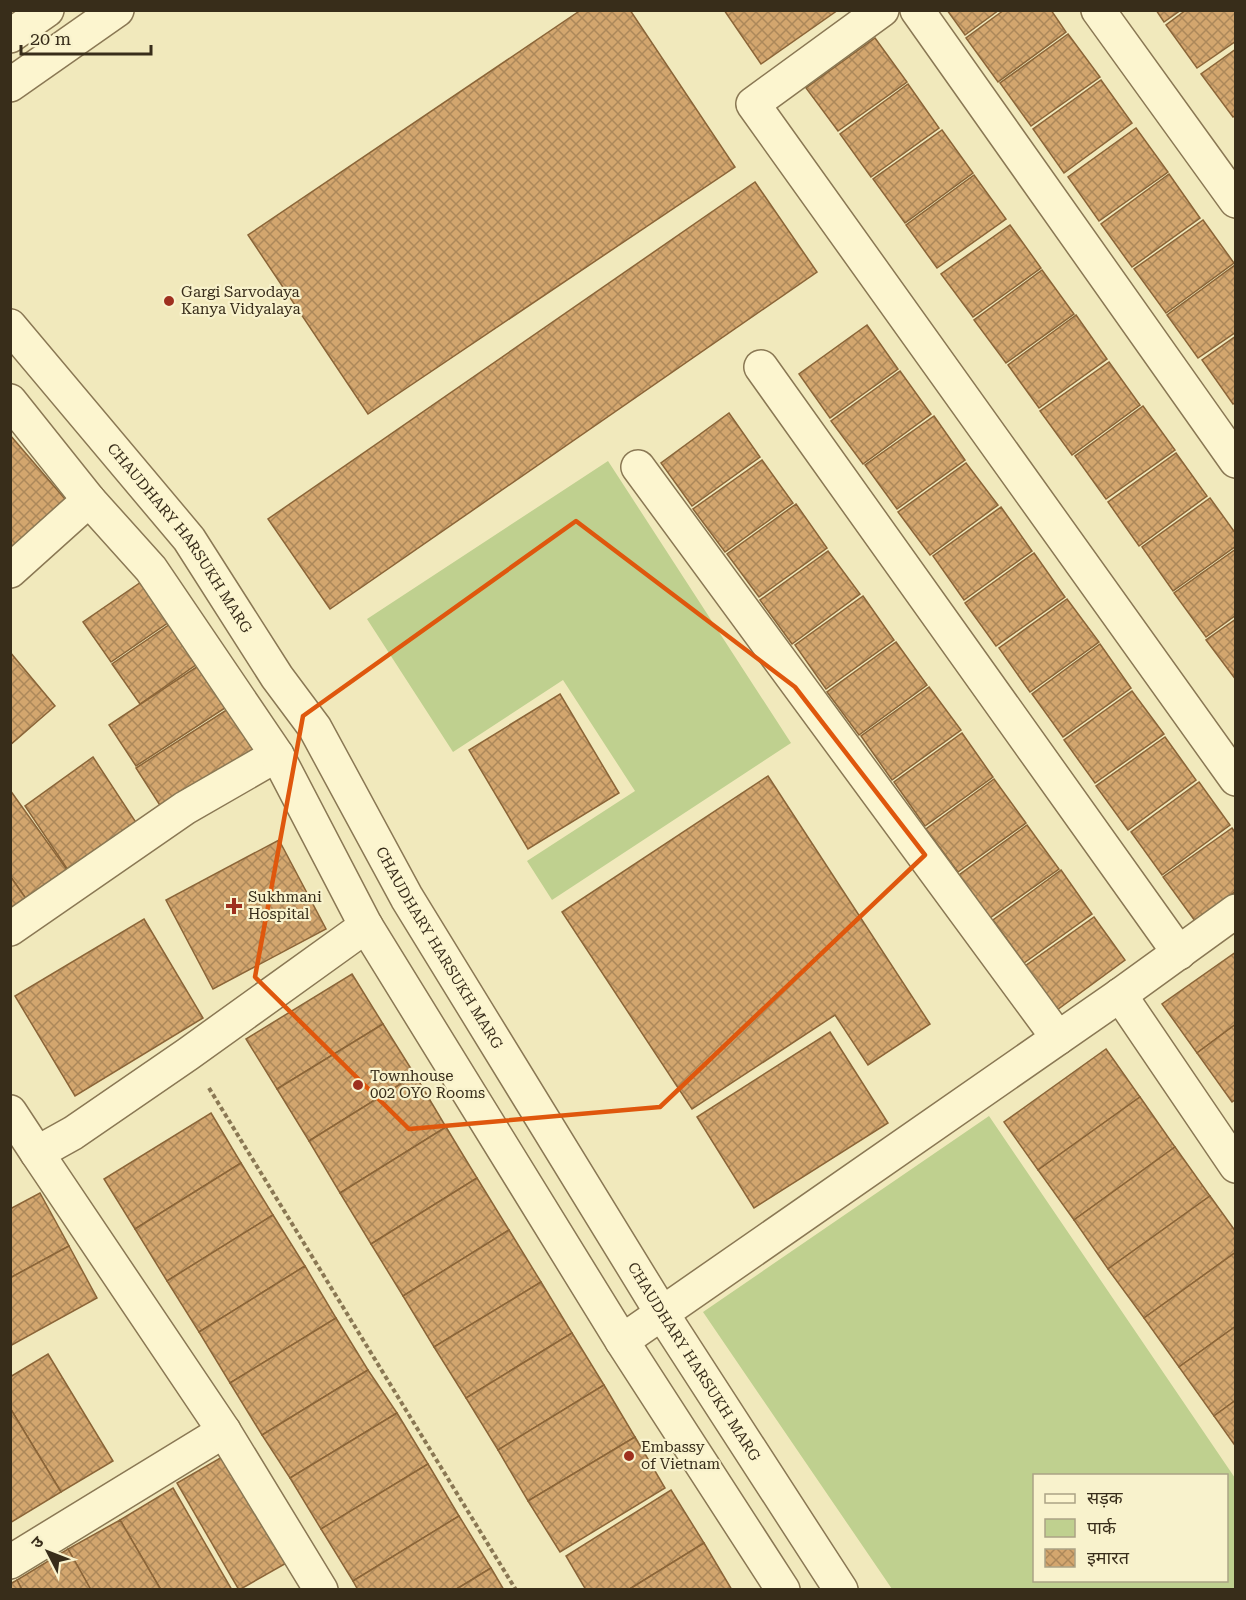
<svg xmlns="http://www.w3.org/2000/svg" width="1246" height="1600" font-family="'Roboto Serif','Noto Sans Devanagari',serif">
	<style>
		.green { fill: #bfd08f; fill-rule: evenodd }
		.building { fill: url(#building-cross-hatch); stroke: #8b6538; stroke-width: 1.5 }
		.lines { fill: none; stroke-linecap: round; stroke-linejoin: round }
		.minor-casing { stroke: #8a7854; stroke-width: 36 }
		.tertiary-casing { stroke: #8a7854; stroke-width: 36 }
		.path { stroke: #8a7854; stroke-width: 4; stroke-dasharray: 4.5 3; stroke-linecap: butt }
		.minor { stroke: #fcf5cf; stroke-width: 33 }
		.tertiary { stroke: #fcf5cf; stroke-width: 33 }
		.marked { fill: none; stroke: #df570d; stroke-width: 4.5; stroke-linejoin: round }
		.poi-dot { fill: #9e301f; stroke: #f8f2cc; stroke-width: 2 }
		.labels { text-anchor: middle; dominant-baseline: central; stroke-width: 4.5; stroke-linejoin: round; paint-order: stroke }
		.poi-label { font-size: 15px; fill: #382d1a; stroke: #f8f2cc; text-anchor: start }
		.street-label { font-size: 15px; fill: #382d1a; stroke: #f8f2cc }
	</style>
	<defs>
		<pattern id="building-cross-hatch" width="8" height="8" patternUnits="userSpaceOnUse" patternTransform="scale(1.5)"><rect width="8" height="8" fill="#d3a66e"/><path d="M0 0l8 8M0 8l8-8" fill="none" stroke="#ac885a"/></pattern>
	</defs>
	<rect width="100%" height="100%" fill="#f1e9bc"/>
	<g class="green">
		<path d="M608 461 791 743 552 900 527 861 635 791 563 680 453 752 367 619Z"/>
		<path d="M989 1116 1235 1478V1589H892L703 1312ZM1034 1476H1226V1580H1034Z"/>
	</g>
	<g class="building">
		<path d="M581 10H630L735 167 368 414 248 235Z"/>
		<path d="M724 10H838L761 64Z"/>
		<path d="M947 10H999L965 35Z"/>
		<path d="M1004 10H1051L1066 32 998 82 966 38Z"/>
		<path d="M1156 10H1181L1164 22Z"/>
		<path d="M1186 10H1236V41L1197 68 1166 25Z"/>
		<path d="M1068 34 1100 77 1031 126 1000 83Z"/>
		<path d="M875 38 907 82 838 131 806 88Z"/>
		<path d="M1236 49V115L1233 117 1201 74Z"/>
		<path d="M1101 80 1132 123 1064 173 1033 129Z"/>
		<path d="M908 84 939 128 871 177 840 134Z"/>
		<path d="M1136 128 1168 172 1099 221 1068 177Z"/>
		<path d="M942 130 973 173 905 223 873 179Z"/>
		<path d="M1169 174 1200 218 1132 267 1101 224Z"/>
		<path d="M974 175 1006 219 937 268 906 225Z"/>
		<path d="M755 182 817 272 330 609 268 519Z"/>
		<path d="M1203 220 1234 263 1166 313 1134 269Z"/>
		<path d="M1010 225 1041 268 973 317 941 274Z"/>
		<path d="M1235 265 1236 332 1198 358 1167 315Z"/>
		<path d="M1042 270 1074 314 1006 363 974 320Z"/>
		<path d="M1076 315 1107 359 1039 408 1008 365Z"/>
		<path d="M867 325 898 369 830 418 799 374Z"/>
		<path d="M1236 336V402L1233 404 1202 360Z"/>
		<path d="M1109 362 1140 405 1072 455 1040 411Z"/>
		<path d="M900 371 931 414 863 464 831 421Z"/>
		<path d="M1143 406 1175 450 1106 499 1075 456Z"/>
		<path d="M729 413 760 457 692 506 661 463Z"/>
		<path d="M934 416 965 460 897 509 865 465Z"/>
		<path d="M10 435 65 499 10 553Z"/>
		<path d="M1176 453 1207 496 1139 546 1108 502Z"/>
		<path d="M762 460 793 503 725 552 693 509Z"/>
		<path d="M966 463 998 505 930 555 898 512Z"/>
		<path d="M1210 498 1236 534V546L1173 591 1142 547Z"/>
		<path d="M796 504 827 548 759 597 727 554Z"/>
		<path d="M1001 507 1032 551 964 600 933 556Z"/>
		<path d="M1236 549V615L1206 637 1174 593Z"/>
		<path d="M828 551 860 594 792 644 760 600Z"/>
		<path d="M1034 553 1065 597 996 646 965 603Z"/>
		<path d="M144 580 172 620 111 662 83 622Z"/>
		<path d="M863 596 894 640 826 689 795 645Z"/>
		<path d="M1067 599 1099 642 1030 692 999 648Z"/>
		<path d="M1236 619V680L1206 640Z"/>
		<path d="M173 622 200 662 140 704 112 664Z"/>
		<path d="M896 642 927 685 859 735 827 692Z"/>
		<path d="M1100 644 1131 688 1063 737 1032 694Z"/>
		<path d="M10 652 55 706 10 745Z"/>
		<path d="M201 664 228 706 136 766 109 725Z"/>
		<path d="M929 687 961 730 892 780 861 736Z"/>
		<path d="M1132 691 1164 734 1095 783 1064 740Z"/>
		<path d="M560 694 619 793 528 849 469 750Z"/>
		<path d="M228 709 255 749 163 810 136 768Z"/>
		<path d="M962 733 993 777 925 826 894 782Z"/>
		<path d="M1165 737 1196 780 1128 830 1096 786Z"/>
		<path d="M93 757 137 824 70 873 25 806Z"/>
		<path d="M768 776 930 1024 868 1065 835 1015 692 1109 562 912Z"/>
		<path d="M994 779 1026 823 958 872 926 829Z"/>
		<path d="M1199 782 1230 825 1162 875 1131 832Z"/>
		<path d="M10 790 70 874 29 903 10 876Z"/>
		<path d="M1027 825 1059 869 990 918 959 875Z"/>
		<path d="M1232 828 1236 834V891L1195 921 1163 877Z"/>
		<path d="M279 840 326 929 213 989 166 900Z"/>
		<path d="M1061 870 1092 914 1024 963 993 920Z"/>
		<path d="M10 876 29 903 10 915Z"/>
		<path d="M1094 917 1125 960 1057 1010 1025 966Z"/>
		<path d="M144 919 203 1018 75 1096 15 996Z"/>
		<path d="M1236 952V1024L1197 1053 1162 1004Z"/>
		<path d="M352 974 383 1024 277 1089 246 1039Z"/>
		<path d="M383 1024 415 1075 309 1141 277 1089Z"/>
		<path d="M1236 1024V1099L1232 1102 1197 1053Z"/>
		<path d="M830 1032 888 1123 754 1208 697 1117Z"/>
		<path d="M1106 1049 1140 1097 1038 1170 1004 1122Z"/>
		<path d="M415 1075 446 1127 340 1193 309 1141Z"/>
		<path d="M1140 1097 1175 1147 1074 1220 1038 1170Z"/>
		<path d="M211 1113 241 1163 135 1229 104 1179Z"/>
		<path d="M446 1127 477 1178 371 1244 340 1193Z"/>
		<path d="M1175 1147 1210 1196 1108 1269 1074 1220Z"/>
		<path d="M241 1163 273 1215 167 1281 135 1229Z"/>
		<path d="M477 1178 509 1230 403 1296 371 1244Z"/>
		<path d="M40 1193 69 1246 10 1278V1209Z"/>
		<path d="M1210 1196 1236 1232V1252L1144 1318 1108 1269Z"/>
		<path d="M273 1215 305 1266 199 1332 167 1281Z"/>
		<path d="M509 1230 541 1282 434 1347 403 1296Z"/>
		<path d="M69 1246 97 1298 10 1346V1278Z"/>
		<path d="M1236 1252V1326L1179 1367 1144 1318Z"/>
		<path d="M305 1266 336 1318 230 1383 199 1332Z"/>
		<path d="M541 1282 572 1333 466 1398 434 1347Z"/>
		<path d="M336 1318 368 1370 262 1435 230 1383Z"/>
		<path d="M1236 1326V1400L1214 1416 1179 1367Z"/>
		<path d="M572 1333 604 1385 498 1450 466 1398Z"/>
		<path d="M48 1354 113 1461 61 1492 10 1408V1377Z"/>
		<path d="M368 1370 397 1413 290 1478 262 1435Z"/>
		<path d="M604 1385 635 1437 528 1501 498 1450Z"/>
		<path d="M1236 1400V1447L1214 1416Z"/>
		<path d="M10 1408 61 1492 10 1523Z"/>
		<path d="M397 1413 428 1464 321 1529 290 1478Z"/>
		<path d="M635 1437 665 1488 560 1552 528 1501Z"/>
		<path d="M229 1453 290 1561 239 1590 177 1483Z"/>
		<path d="M428 1464 459 1516 353 1581 321 1529Z"/>
		<path d="M173 1488 232 1590H161L120 1520Z"/>
		<path d="M671 1490 704 1543 628 1590H586L566 1556Z"/>
		<path d="M459 1516 491 1568 455 1590H358L353 1581Z"/>
		<path d="M120 1520 161 1590H91L68 1549Z"/>
		<path d="M704 1543 732 1590H628Z"/>
		<path d="M68 1549 91 1590H22L17 1580Z"/>
		<path d="M491 1568 504 1590H455Z"/>
		<path d="M17 1580 22 1590H10V1584Z"/>
	</g>
	<g class="lines">
		<defs>
			<g id="minor">
				<path d="M882 10 753 104 1236 779"/>
				<path d="M917 10 1236 461"/>
				<path d="M1098 10 1236 201"/>
				<path d="M761 367 1179 953"/>
				<path d="M638 467 1058 1038"/>
				<path d="M10 571 89 500"/>
				<path d="M10 929 185 808 277 755"/>
				<path d="M1120 995 1236 1166"/>
				<path d="M10 1112 37 1153"/>
				<path d="M622 1341 1120 995 1236 911"/>
				<path d="M10 1562 224 1431"/>
				<path d="M321 1590 224 1431 37 1153 73 1133 188 1054 366 926"/>
			</g>
			<g id="tertiary">
				<path d="M10 36 47 10"/>
				<path d="M10 85 117 10"/>
				<path id="s1" d="M10 326 189 539 277 677 315 728 407 898 663 1315 841 1590"/>
				<path d="M10 401 89 500 151 569 277 755 366 926 622 1341 783 1590"/>
			</g>
		</defs>
		<use href="#minor" class="minor-casing"/>
		<use href="#tertiary" class="tertiary-casing"/>
		<path class="path" d="M209 1088 516 1590"/>
		<use href="#minor" class="minor"/>
		<use href="#tertiary" class="tertiary"/>
	</g>
	<path class="marked" d="M576 521 795 687 925 855 660 1107 409 1129 255 977 303 716Z"/>
	<g class="poi-dot">
		<circle cx="169" cy="301" r="6"/>
		<path d="M231 897h6v6h6v6h-6v6h-6v-6h-6v-6h6z"/>
		<circle cx="358" cy="1085" r="6"/>
		<circle cx="629" cy="1456" r="6"/>
	</g>
	<g class="labels">
		<g class="poi-label">
			<text x="181" y="292">Gargi Sarvodaya<tspan x="181" dy="17">Kanya Vidyalaya</tspan></text>
			<text x="248" y="897">Sukhmani<tspan x="248" dy="17">Hospital</tspan></text>
			<text x="370" y="1076">Townhouse<tspan x="370" dy="17">002 OYO Rooms</tspan></text>
			<text x="641" y="1447">Embassy<tspan x="641" dy="17">of Vietnam</tspan></text>
		</g>
		<g class="street-label">
			<text stroke="none"><textPath href="#s1" startOffset="272">CHAUDHARY HARSUKH MARG</textPath></text>
			<text stroke="none"><textPath href="#s1" startOffset="758">CHAUDHARY HARSUKH MARG</textPath></text>
			<text stroke="none"><textPath href="#s1" startOffset="1244">CHAUDHARY HARSUKH MARG</textPath></text>
		</g>
	</g>
	<rect width="1246" height="1600" fill="none" stroke="#382d1a" stroke-width="24"/>
	<rect x="1033" y="1474" width="195" height="108" fill="#f8f2cc" stroke="#aba385" stroke-width="1.5"/>
	<rect x="1045" y="1494" width="30" height="9" fill="#fcf5cf" stroke="#aba385" stroke-width="1.5"/>
	<text x="1087" y="1504" font-size="18" fill="#382d1a">सड़क</text>
	<rect x="1045" y="1519" width="30" height="18" fill="#bfd08f" stroke="#aba385" stroke-width="1.5"/>
	<text x="1087" y="1534" font-size="18" fill="#382d1a">पार्क</text>
	<rect x="1045" y="1549" width="30" height="18" fill="url(#building-cross-hatch)" stroke="#aba385" stroke-width="1.5"/>
	<text x="1087" y="1564" font-size="18" fill="#382d1a">इमारत</text>
	<g transform="translate(48 1552) rotate(312)" stroke="#f8f2cc" stroke-width="4.5" paint-order="stroke">
	<path d="M0-4.5L10 22L0 15L-10 22Z" fill="#382d1a"/>
	<text y="-9" font-size="16" font-weight="bold" text-anchor="middle" fill="#382d1a">उ</text>
	</g>
	<path d="M21 45v9h130v-9" fill="none" stroke="#382d1a" stroke-width="3"/>
	<text x="30" y="45" font-size="18" fill="#382d1a" stroke="#f8f2cc" stroke-width="4.5" paint-order="stroke">20 m</text>
</svg>
